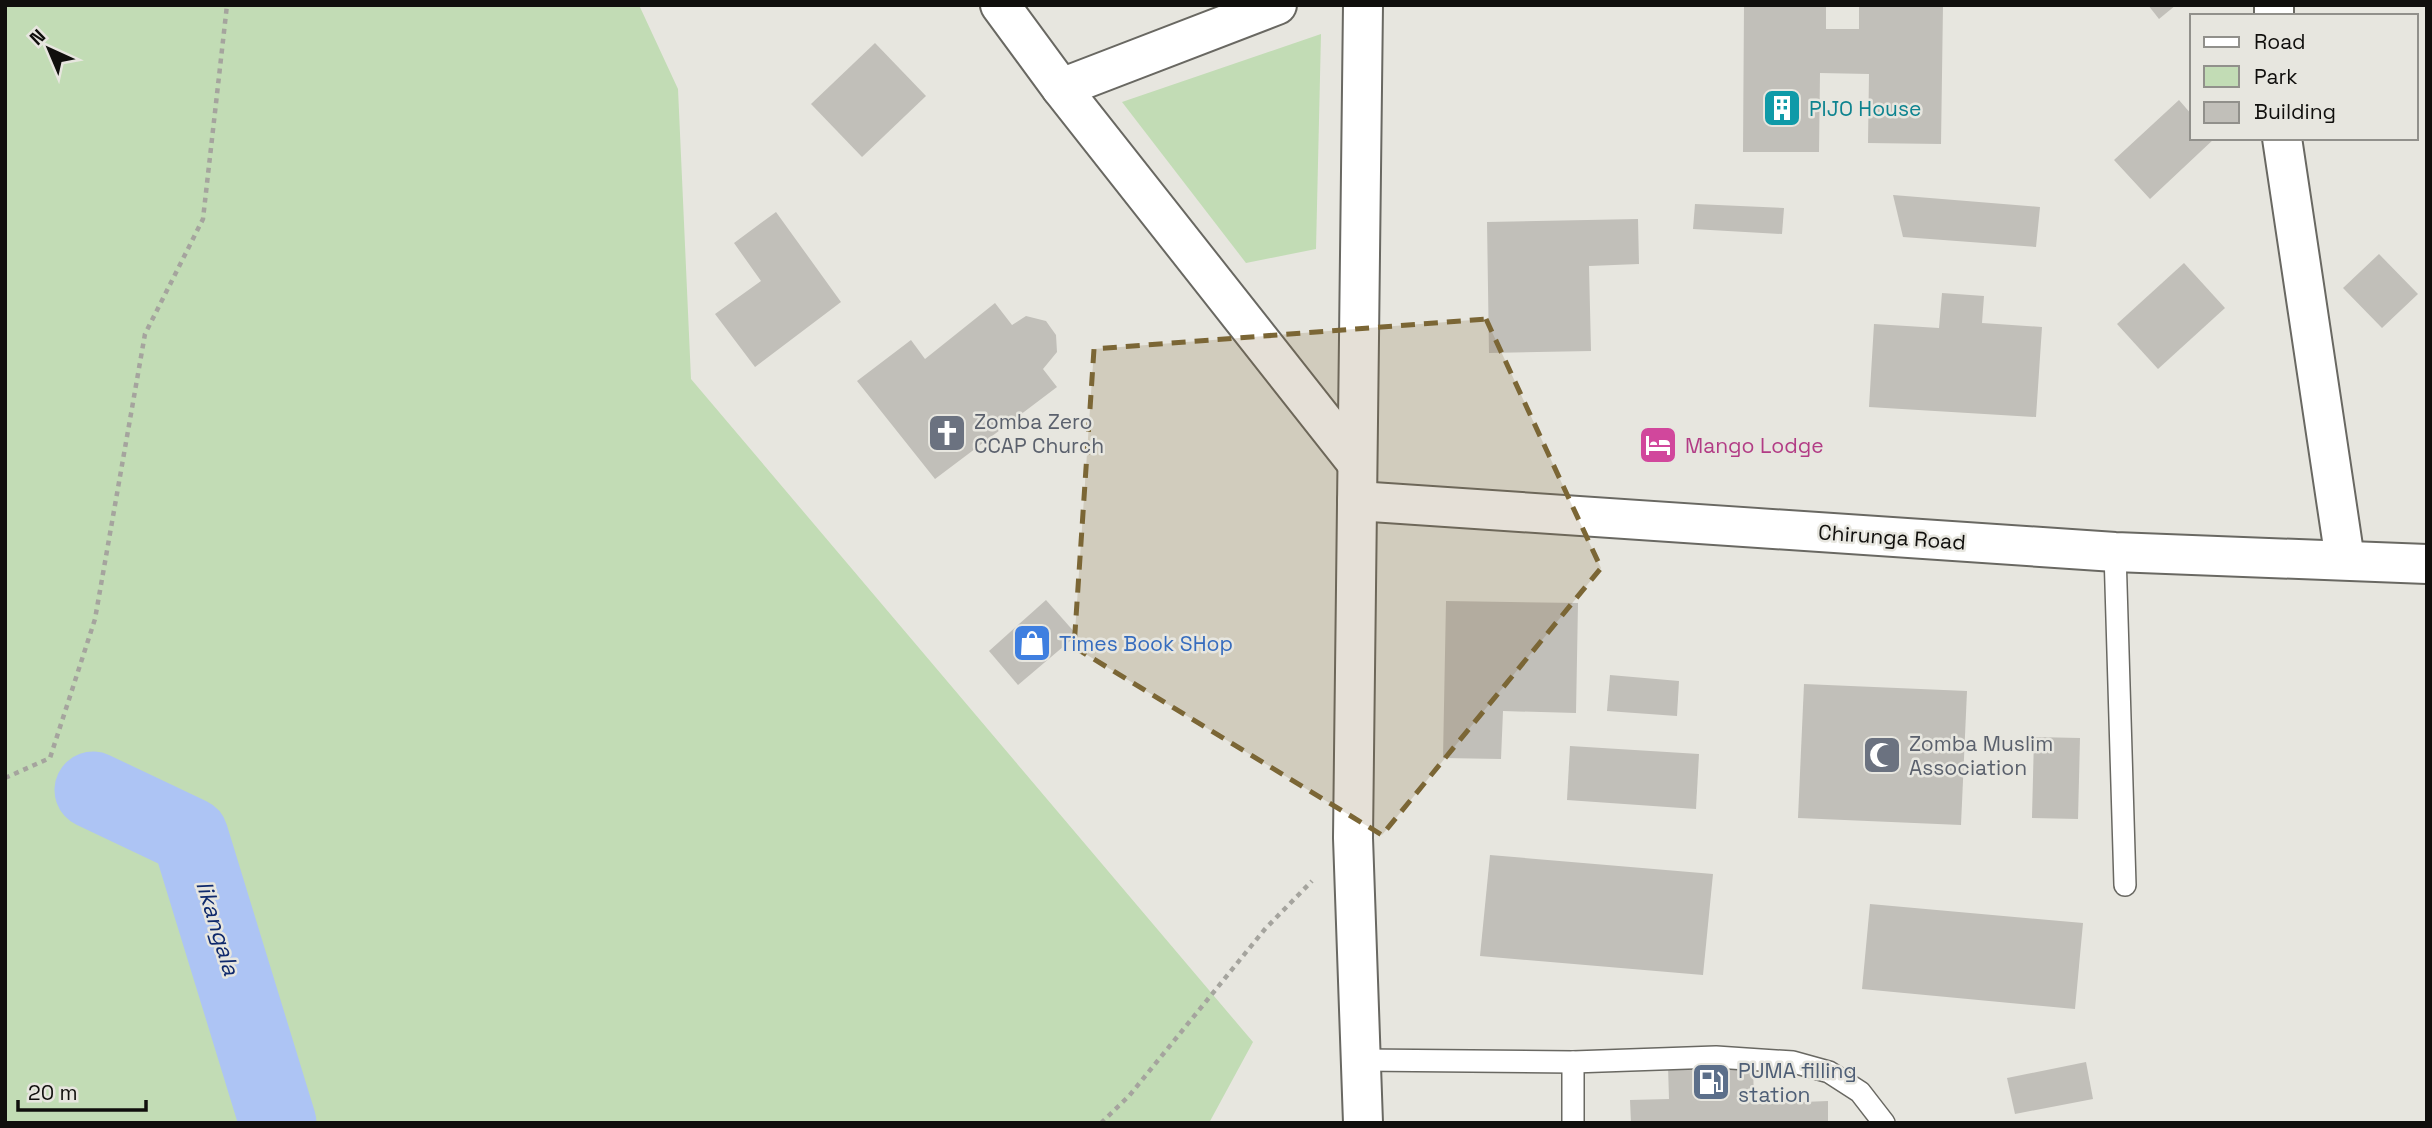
<svg xmlns="http://www.w3.org/2000/svg" width="2432" height="1128" font-family="'Space Grotesk',sans-serif">
	<style>
		.green { fill: #c2dcb5 }
		.lines { fill: none; stroke-linecap: round; stroke-linejoin: round }
		.river { stroke: #adc4f4; stroke-width: 77 }
		.building { fill: #c1bfb9 }
		.service-casing { stroke: #696862; stroke-width: 24 }
		.minor-casing { stroke: #696862; stroke-width: 42 }
		.tertiary-casing { stroke: #696862; stroke-width: 42 }
		.trunk-casing { stroke: #696862; stroke-width: 42 }
		.path { stroke: #a5a49e; stroke-width: 4.5; stroke-dasharray: 5 5; stroke-linecap: butt }
		.service { stroke: #fff; stroke-width: 21 }
		.minor { stroke: #fff; stroke-width: 38 }
		.tertiary { stroke: #fff; stroke-width: 38 }
		.trunk { stroke: #fff; stroke-width: 38 }
		.marked { fill: #7b6635; fill-opacity: 0.2; stroke: #7b6635; stroke-width: 5; stroke-dasharray: 14 9; stroke-linejoin: round }
		.labels { text-anchor: middle; dominant-baseline: central; stroke-width: 5; stroke-linejoin: round; paint-order: stroke }
		.culture-label { font-size: 21px; fill: #0d838f; stroke: #e7e6df; text-anchor: start }
		.worship-label { font-size: 21px; fill: #5b616d; stroke: #e7e6df; text-anchor: start }
		.hotel-label { font-size: 21px; fill: #b23c85; stroke: #e7e6df; text-anchor: start }
		.street-label { font-size: 21px; fill: #100f0d; stroke: #e7e6df }
		.shop-label { font-size: 21px; fill: #366cbe; stroke: #e7e6df; text-anchor: start }
		.service-label { font-size: 21px; fill: #4e5e75; stroke: #e7e6df; text-anchor: start }
		.water-label { font-size: 23px; font-style: italic; fill: #0f296c; stroke: #e7e6df }
	</style>
	<rect width="100%" height="100%" fill="#e7e6df"/>
	<g class="green">
		<path d="M5 5H639L678 89 691 379 1253 1042 1209 1123H5Z"/>
		<path d="M1321 34 1316 249 1246 263 1122 102Z"/>
	</g>
	<g class="lines">
		<path class="river" d="M93 790 190 836 278 1123"/>
	</g>
	<g class="building">
		<path d="M1744 5H1826V29H1859V5H1943L1941 144 1868 143 1869 74 1820 73 1819 152H1743Z"/>
		<path d="M2148 5H2176L2159 19Z"/>
		<path d="M875 43 926 96 862 157 811 104Z"/>
		<path d="M2179 100 2192 115V138H2215L2150 199 2114 160Z"/>
		<path d="M1893 195 2040 207 2036 247 1903 237Z"/>
		<path d="M1695 204 1784 208 1782 234 1693 229Z"/>
		<path d="M776 212 841 302 755 367 715 314 761 281 734 243Z"/>
		<path d="M1638 219 1639 264 1589 266 1591 351 1489 353 1487 222Z"/>
		<path d="M2379 254 2418 294 2382 328 2343 288Z"/>
		<path d="M2184 263 2225 308 2158 369 2117 324Z"/>
		<path d="M1942 293 1984 296 1982 323 2042 327 2036 417 1869 407 1874 324 1939 328Z"/>
		<path d="M995 303 1012 325 1026 316 1046 321 1056 335 1057 352 1043 369 1057 387 935 479 857 381 911 340 925 359Z"/>
		<path d="M1046 600 1077 635 1018 685 989 651Z"/>
		<path d="M1446 601 1578 603 1576 713 1503 711 1501 759 1443 758Z"/>
		<path d="M1610 675 1679 681 1677 716 1607 711Z"/>
		<path d="M1804 684 1967 691 1961 825 1798 818Z"/>
		<path d="M2034 737 2080 738 2078 819 2032 818Z"/>
		<path d="M1570 746 1699 754 1696 809 1567 800Z"/>
		<path d="M1490 855 1713 874 1703 975 1480 956Z"/>
		<path d="M1870 904 2083 923 2075 1009 1862 989Z"/>
		<path d="M1753 1062 1754 1104 1828 1101V1123H1631L1630 1100 1669 1099 1668 1066Z"/>
		<path d="M2086 1062 2093 1099 2015 1114 2007 1078Z"/>
	</g>
	<g class="lines">
		<defs>
			<g id="service">
				<path d="M2115 552 2125 885"/>
				<path d="M1360 1060 1573 1062 1716 1057 1793 1062 1829 1072 1860 1092 1884 1123"/>
				<path d="M1573 1123V1062"/>
			</g>
			<g id="minor">
				<path d="M1000 5 1061 88 1356 462"/>
				<path d="M2274 5V16"/>
				<path d="M1061 88 1277 5"/>
				<path d="M2282 138 2345 560"/>
			</g>
			<path id="tertiary" d="M1357 501 2115 552 2427 564"/>
			<path id="trunk" d="M1363 5 1353 838 1363 1123"/>
		</defs>
		<use href="#service" class="service-casing"/>
		<use href="#minor" class="minor-casing"/>
		<use href="#tertiary" class="tertiary-casing"/>
		<use href="#trunk" class="trunk-casing"/>
		<g class="path">
			<path d="M5 778 50 758 95 619 145 334 203 219 227 5"/>
			<path d="M1101 1123 1129 1096 1265 929 1312 881"/>
		</g>
		<use href="#service" class="service"/>
		<use href="#minor" class="minor"/>
		<use href="#tertiary" class="tertiary"/>
		<use href="#trunk" class="trunk"/>
	</g>
	<path class="marked" d="M1486 319 1601 568 1382 835 1074 647 1094 349Z"/>
	<defs>
		<symbol id="building-square" viewBox="-11 -11 22 22"><rect x="-9" y="-9" width="18" height="18" rx="4" fill="#0f9aa8" stroke="#e7e6df"/><path d="M-4-6H4V6H1V3H-1V6H-4ZM-2.5-4.3h1.7v1.8h-1.7ZM.8-4.3h1.7v1.8H.8ZM-2.5-1h1.7V.8h-1.7ZM.8-1h1.7V.8H.8Z" fill="#fff"/></symbol>
		<symbol id="church-square" viewBox="-11 -11 22 22"><rect x="-9" y="-9" width="18" height="18" rx="4" fill="#6b7280" stroke="#e7e6df"/><path d="M-1.2-6h2.4v3.5h3.3v2.4h-3.3V6h-2.4V-.1h-3.3v-2.4h3.3Z" fill="#fff"/></symbol>
		<symbol id="hotel-square" viewBox="-11 -11 22 22"><rect x="-9" y="-9" width="18" height="18" rx="4" fill="#d1479c" stroke="#e7e6df"/><path d="M-6-4.5h1.5V1H6V5H4.5V3h-9V5H-6ZM-4 0a1.8 1.8 0 1 1 3.6 0ZM.5 0V-2.5h3Q6-2.5 6 0Z" fill="#fff"/></symbol>
		<symbol id="shop-square" viewBox="-11 -11 22 22"><rect x="-9" y="-9" width="18" height="18" rx="4" fill="#3f7fe0" stroke="#e7e6df"/><path d="M-5-2.5h2.3a2.7 3.5 0 0 1 5.4 0H5L5.5 6h-11ZM-1.5-2.5h3a1.5 2.3 0 0 0-3 0Z" fill="#fff"/></symbol>
		<symbol id="mosque-square" viewBox="-11 -11 22 22"><rect x="-9" y="-9" width="18" height="18" rx="4" fill="#6b7280" stroke="#e7e6df"/><path d="M3.5-4.9A6 6 0 1 0 3.5 4.9A5 5 0 1 1 3.5-4.9Z" fill="#fff"/></symbol>
		<symbol id="fuel-square" viewBox="-11 -11 22 22"><rect x="-9" y="-9" width="18" height="18" rx="4" fill="#5c6f8a" stroke="#e7e6df"/><path d="M-5.5-6h7V0h2V4h1.3V-2.5L3-4.5l.8-.8L6-3V5H2.5V1h-1V6h-7ZM-4.2-4.7v3.2H.2V-4.7Z" fill="#fff"/></symbol>
	</defs>
	<g fill-rule="evenodd">
		<use href="#building-square" x="1760" y="86" width="44" height="44"/>
		<use href="#church-square" x="925" y="411" width="44" height="44"/>
		<use href="#hotel-square" x="1636" y="423" width="44" height="44"/>
		<use href="#shop-square" x="1010" y="621" width="44" height="44"/>
		<use href="#mosque-square" x="1860" y="733" width="44" height="44"/>
		<use href="#fuel-square" x="1689" y="1060" width="44" height="44"/>
	</g>
	<g class="labels">
		<g class="culture-label">
			<text x="1809" y="108">PIJO House</text>
		</g>
		<g class="worship-label">
			<text x="974" y="421">Zomba Zero<tspan x="974" dy="24">CCAP Church</tspan></text>
			<text x="1909" y="743">Zomba Muslim<tspan x="1909" dy="24">Association</tspan></text>
		</g>
		<g class="hotel-label">
			<text x="1685" y="445">Mango Lodge</text>
		</g>
		<g class="street-label">
			<text transform="translate(1892 537) rotate(4)">Chirunga Road</text>
		</g>
		<g class="shop-label">
			<text x="1059" y="643">Times Book SHop</text>
		</g>
		<g class="service-label">
			<text x="1738" y="1070">PUMA filling<tspan x="1738" dy="24">station</tspan></text>
		</g>
		<g class="water-label">
			<text transform="translate(218 928) rotate(73)">likangala</text>
		</g>
	</g>
	<rect width="2432" height="1128" fill="none" stroke="#100f0d" stroke-width="14"/>
	<rect x="2190" y="14" width="228" height="126" fill="#e7e6df" stroke="#91908b" stroke-width="2"/>
	<rect x="2204" y="37" width="35" height="10" fill="#ffffff" stroke="#91908b" stroke-width="2"/>
	<text x="2254" y="49" font-size="21" fill="#100f0d">Road</text>
	<rect x="2204" y="66" width="35" height="21" fill="#c2dcb5" stroke="#91908b" stroke-width="2"/>
	<text x="2254" y="84" font-size="21" fill="#100f0d">Park</text>
	<rect x="2204" y="102" width="35" height="21" fill="#c1bfb9" stroke="#91908b" stroke-width="2"/>
	<text x="2254" y="119" font-size="21" fill="#100f0d">Building</text>
	<g transform="translate(49 49) rotate(316)" stroke="#e7e6df" stroke-width="5" paint-order="stroke">
	<path d="M0-5L12 26L0 18L-12 26Z" fill="#100f0d"/>
	<text y="-10" font-size="19" font-weight="bold" text-anchor="middle" fill="#100f0d">N</text>
	</g>
	<path d="M18 1100v10h128v-10" fill="none" stroke="#100f0d" stroke-width="3.5"/>
	<text x="28" y="1100" font-size="21" fill="#100f0d" stroke="#e7e6df" stroke-width="5" paint-order="stroke">20 m</text>
</svg>
